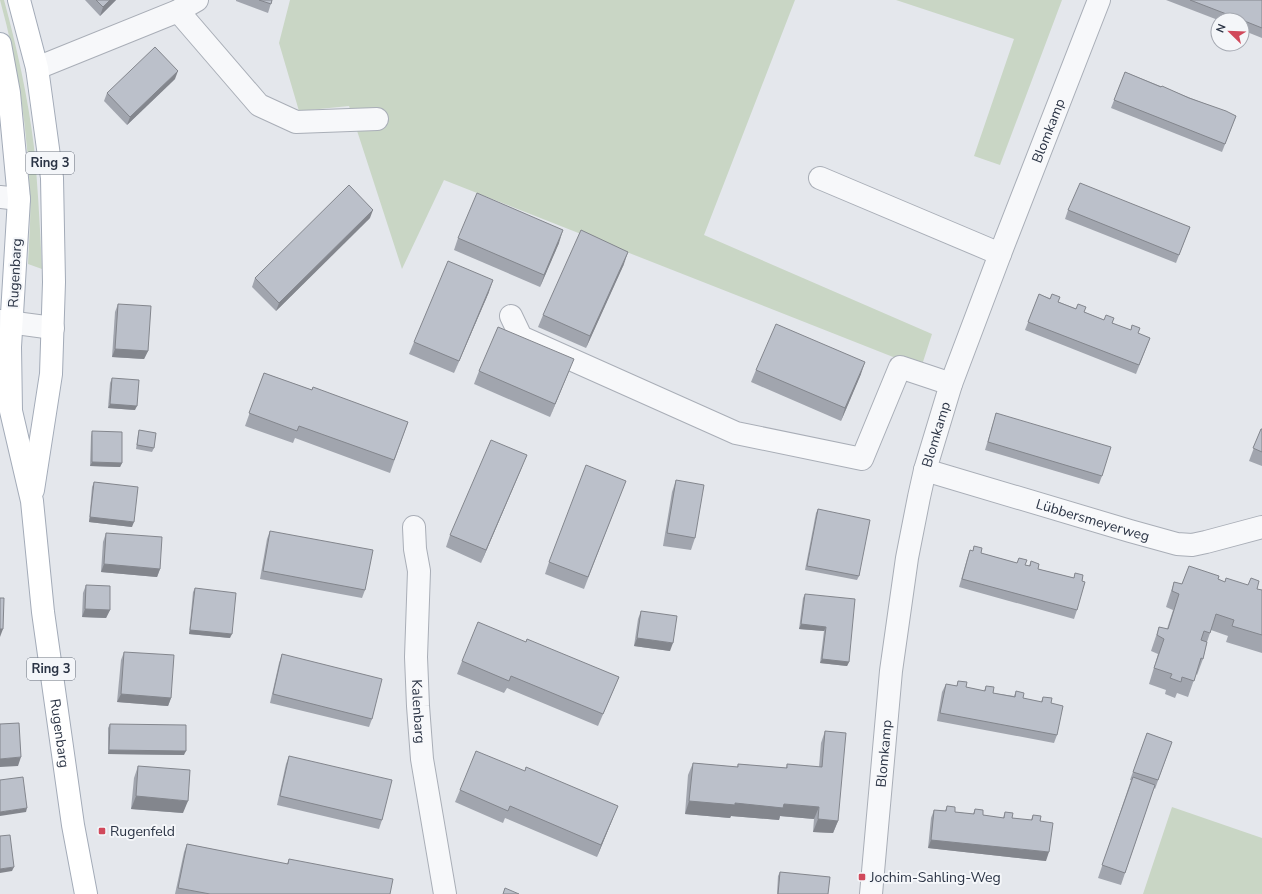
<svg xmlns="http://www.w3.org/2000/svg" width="1262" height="894" font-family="'Nunito Sans',sans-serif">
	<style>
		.green { fill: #c9d6c5 }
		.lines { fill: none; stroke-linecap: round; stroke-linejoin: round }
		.minor-casing { stroke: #a9aeb7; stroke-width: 24 }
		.major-casing { stroke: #a3abb8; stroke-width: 24 }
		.minor { stroke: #f7f8fa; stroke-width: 22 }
		.major { stroke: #fff; stroke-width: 22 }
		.wall { fill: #a1a5ae }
		.shaded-wall { fill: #83868d }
		.building { fill: #bbc0ca; stroke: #83868d }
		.poi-dot { fill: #d1495b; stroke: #f4f6f9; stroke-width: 1.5 }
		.labels { text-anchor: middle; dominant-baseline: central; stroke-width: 4; stroke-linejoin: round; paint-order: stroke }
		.shield { fill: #f4f6f9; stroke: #676e7b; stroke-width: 1 }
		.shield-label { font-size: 13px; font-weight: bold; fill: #2b3445 }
		.street-label { font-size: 14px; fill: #2b3445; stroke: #f4f6f9 }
		.poi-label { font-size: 14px; fill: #2b3445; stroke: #f4f6f9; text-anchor: start }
	</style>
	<rect width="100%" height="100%" fill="#e4e7ec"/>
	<g class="green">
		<path d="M0 0H4C17 48 28 97 34 147 38 187 40 228 42 269L28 264C29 242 31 220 30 198 28 131 18 65 0 0Z"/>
		<path d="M290 0H795L704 235 932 334 921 368 444 180 402 269 349 106 299 111 279 43Z"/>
		<path d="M896 0H1062L1000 165 974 156 1014 39Z"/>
		<path d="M1172 807 1262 838V894H1143Z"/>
	</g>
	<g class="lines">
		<defs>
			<g id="minor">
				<path d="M178 11 259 105 296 122 377 119"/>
				<path d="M37 68 178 11 197 0"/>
				<path d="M820 178 1000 254"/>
				<path d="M0 197 19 199"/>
				<path d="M511 316 521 337 736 433 862 459 900 367 951 384"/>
				<path d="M0 321 53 328"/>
				<path id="s1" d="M925 470 1130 531 1177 544 1192 545 1206 542 1262 527"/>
				<path id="s2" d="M414 527 415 549 419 571 416 657 418 706 422 759 445 894"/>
				<path id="s3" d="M871 894 891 671 907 558 919 497 925 470 951 384 1000 254 1099 0"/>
			</g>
			<g id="major">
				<path d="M19 0 37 68 52 178 54 282 51 374 33 490"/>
				<path id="s4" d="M0 44 9 93 19 199 10 347 11 411 32 501 43 612 73 825 86 894"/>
			</g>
		</defs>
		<use href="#minor" class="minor-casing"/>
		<use href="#major" class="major-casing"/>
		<use href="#minor" class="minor"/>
		<use href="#major" class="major"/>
	</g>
	<g class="wall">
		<path d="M85 0H116L100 16Z"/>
		<path d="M236 0H272L268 13 236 1Z"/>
		<path d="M1166 0H1262V38L1242 30V20H1218Z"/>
		<path d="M1125 72 1236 116 1222 152 1111 108Z"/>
		<path d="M175 79 127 125 104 101 107 93Z"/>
		<path d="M1068 210 1190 227 1176 263 1065 219Z"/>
		<path d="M370 218 276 311 252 287 255 278Z"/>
		<path d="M458 238 559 243 540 287 454 250Z"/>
		<path d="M624 264 586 348 538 327 543 315Z"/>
		<path d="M489 292 454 373 409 354 414 342Z"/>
		<path d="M1039 294 1150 338 1136 374 1025 330Z"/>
		<path d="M118 304 148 351 144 359 112 357 115 312Z"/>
		<path d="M756 370 861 374 841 421 751 382Z"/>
		<path d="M479 371H569L550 417 474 384Z"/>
		<path d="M264 373 312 390 408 422 390 473 295 438 293 443 245 426Z"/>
		<path d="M112 378 135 410 108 408 110 383Z"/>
		<path d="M996 413 1102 476 1099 484 985 450Z"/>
		<path d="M1261 429H1262V466L1249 461Z"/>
		<path d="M139 430 154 448 152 452 136 449 138 435Z"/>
		<path d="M92 431 122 463 120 467 90 466 91 436Z"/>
		<path d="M522 467 481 563 446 547 450 535Z"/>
		<path d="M676 480 695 538 691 550 663 546 672 492Z"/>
		<path d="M94 482 132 527 89 522 92 487Z"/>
		<path d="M621 493 584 589 545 574 549 562Z"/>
		<path d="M818 509 859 576 857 580 805 570 816 513Z"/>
		<path d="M270 531 365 590 362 598 260 579 267 539Z"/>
		<path d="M106 533 160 569 157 577 101 572 103 542Z"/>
		<path d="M974 546 981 553 1017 563 1019 558 1025 565 1029 566 1031 561 1038 569 1074 578 1075 573 1082 581 1077 610 1074 619 959 587 967 559 970 550 973 551Z"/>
		<path d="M1189 566 1218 579 1225 582 1262 590V653L1226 642 1228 636 1211 630 1207 642 1203 659 1197 675 1196 674 1188 697 1177 693 1175 698 1165 694 1166 690 1149 684 1158 654 1151 651 1159 627 1167 629 1173 610 1166 607 1174 582 1182 584Z"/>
		<path d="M86 585 110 610 106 618 82 617 83 593Z"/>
		<path d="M195 588 230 638 189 634 193 592Z"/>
		<path d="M805 594 849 662 847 666 820 663 824 631 799 629 803 598Z"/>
		<path d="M641 611 670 651 634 646 638 619Z"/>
		<path d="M526 642 619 677 614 689 598 726 507 688 504 693 457 674 462 661Z"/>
		<path d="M124 652 171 698 168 706 117 702 121 660Z"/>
		<path d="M282 654 372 719 369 727 270 703 279 663Z"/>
		<path d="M958 681 966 687 984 691 986 686 993 693 1014 696 1016 691 1023 698 1041 702 1043 697 1051 703 1057 735 1054 743 937 721 942 692 946 684 957 686Z"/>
		<path d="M110 724 184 755 108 754V728Z"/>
		<path d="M825 731 838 821 833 833 813 832 814 819 780 816 779 820 731 816 730 818 685 814 688 775 693 763 737 767 738 764 786 768 787 764 819 767 821 743Z"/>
		<path d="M1147 733 1172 742 1155 789 1154 788 1121 885 1098 878 1131 780H1130Z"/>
		<path d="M289 756 382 820 379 829 277 805 286 764Z"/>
		<path d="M138 766 183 813 131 809 134 778Z"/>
		<path d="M460 790 613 818 597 857 505 818 503 823 455 802Z"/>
		<path d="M947 806 955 812 973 814 975 809 983 815 1003 818 1005 812 1012 818 1031 820 1033 815 1040 821 1046 861 928 848 931 818 934 810 945 811Z"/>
		<path d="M187 844 287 864 289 859 390 894H175L184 852Z"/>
		<path d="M780 872 828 894H777L778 876Z"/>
	</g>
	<g class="shaded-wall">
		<path d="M110 0H116L100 16 103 7Z"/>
		<path d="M178 71 175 79 127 125 130 117Z"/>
		<path d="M373 210 370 218 276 311 279 303Z"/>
		<path d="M563 230 559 243 540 287 544 275Z"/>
		<path d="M628 252 624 264 586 348 590 336Z"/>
		<path d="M493 280 489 292 454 373 459 361Z"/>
		<path d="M115 349 148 351 144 359 112 357Z"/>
		<path d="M574 359 569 371 550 417 555 404Z"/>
		<path d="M865 362 861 374 841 421 845 408Z"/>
		<path d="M110 404 137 406 135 410 108 408Z"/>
		<path d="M527 455 522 467 481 563 486 550Z"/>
		<path d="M92 462 122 463 120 467 90 466Z"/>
		<path d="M90 517 134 522 132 527 89 522Z"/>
		<path d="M104 564 160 569 157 577 101 572Z"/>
		<path d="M85 609 110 610 106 618 82 617Z"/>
		<path d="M801 624 826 627 824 631 799 629Z"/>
		<path d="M0 629H3L0 637Z"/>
		<path d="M190 630 232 634 230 638 189 634Z"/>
		<path d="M637 638 673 643 670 651 634 646Z"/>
		<path d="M822 659 849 662 847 666 820 663Z"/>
		<path d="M121 694 171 698 168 706 117 702Z"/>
		<path d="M109 750 186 751 184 755 108 754Z"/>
		<path d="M21 757 18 766 0 767V759Z"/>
		<path d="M136 796 188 801 183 813 131 809Z"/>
		<path d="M689 801 735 803 784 804 819 807 814 819 780 816 779 820 731 816 730 818 685 814Z"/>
		<path d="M618 806 613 818 597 857 601 845Z"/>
		<path d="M27 808 26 812 0 816V812Z"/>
		<path d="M818 819 838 821 833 833 813 832Z"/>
		<path d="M931 840 1049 852 1046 861 928 848Z"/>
		<path d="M14 867 12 871 0 873V869Z"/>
	</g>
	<g class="building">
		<path d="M96 0H110L103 7Z"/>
		<path d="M259 0H272L271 4Z"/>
		<path d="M1190 0H1262V28L1242 20Z"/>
		<path d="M155 47 178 71 130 117 107 93Z"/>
		<path d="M1125 72 1161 87 1162 86 1189 98 1226 111 1236 116 1225 144 1114 100Z"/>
		<path d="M1080 183 1190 227 1179 255 1068 210Z"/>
		<path d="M349 185 373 210 279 303 255 278Z"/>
		<path d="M477 193 563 230 544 275 458 238Z"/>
		<path d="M581 230 628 252 590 336 543 315Z"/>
		<path d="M448 261 493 280 459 361 414 342Z"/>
		<path d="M1039 294 1050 299 1052 294 1060 297 1058 302 1076 309 1078 304 1086 307 1084 312 1104 320 1106 315 1114 318 1112 323 1131 330 1132 325 1140 328 1138 333 1150 338 1139 365 1028 322Z"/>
		<path d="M118 304 151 306 148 351 115 349Z"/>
		<path d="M776 324 865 362 845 408 756 370Z"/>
		<path d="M498 327 574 359 555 404 479 371Z"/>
		<path d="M264 373 312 390 313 387 408 422 394 460 299 426 297 431 249 413Z"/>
		<path d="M112 378 139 380 137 406 110 404Z"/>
		<path d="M996 413 1111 447 1102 476 988 442Z"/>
		<path d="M1261 429H1262V452L1253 448Z"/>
		<path d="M139 430 156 433 154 448 137 445Z"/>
		<path d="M92 431 122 432V463L92 462Z"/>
		<path d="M491 440 527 455 486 550 450 535Z"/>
		<path d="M586 465 626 481 588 577 549 562Z"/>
		<path d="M676 480 704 485 695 538 667 533Z"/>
		<path d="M94 482 138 487 134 522 90 517Z"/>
		<path d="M818 509 870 520 859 576 807 566Z"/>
		<path d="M270 531 373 550 365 590 263 571Z"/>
		<path d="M106 533 162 537 160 569 104 564Z"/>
		<path d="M974 546 982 548 981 553 1017 563 1019 558 1027 560 1025 565 1030 566 1031 561 1039 564 1038 569 1074 578 1075 573 1083 575 1082 581 1085 582 1077 610 962 579 970 550 973 551Z"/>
		<path d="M1189 566 1219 576 1218 579 1225 582 1226 578 1248 585 1251 578 1259 581 1257 589 1262 590V635L1232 626 1234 620 1216 614 1210 633 1204 631 1201 640 1207 642 1203 659 1201 658 1194 681 1182 677 1181 682 1170 678 1172 674 1154 668 1164 639 1157 635 1159 627 1168 629 1179 594 1172 591 1174 582 1182 584Z"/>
		<path d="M86 585 110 586V610L85 609Z"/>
		<path d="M195 588 236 593 232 634 190 630Z"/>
		<path d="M805 594 855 599 849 662 822 659 826 627 801 624Z"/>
		<path d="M0 598H4L3 629H0Z"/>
		<path d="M641 611 677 616 673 643 637 638Z"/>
		<path d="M478 622 526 642 527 639 619 677 603 714 511 676 509 681 462 661Z"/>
		<path d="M124 652 174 655 171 698 121 694Z"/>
		<path d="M282 654 382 679 372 719 273 694Z"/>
		<path d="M958 681 967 682 966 687 985 691 986 686 994 687 993 693 1015 697 1016 691 1024 693 1023 698 1042 702 1043 697 1052 698 1051 703 1063 706 1057 735 940 713 946 684 957 686Z"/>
		<path d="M19 723 21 757 0 759V724Z"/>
		<path d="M110 724 186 725V751L109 750Z"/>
		<path d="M825 731 846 733 838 821 818 819 819 807 784 804 783 808 735 803V805L689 801 693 763 738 767V764L787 768V764L822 767Z"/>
		<path d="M1147 733 1172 742 1158 780 1133 772Z"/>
		<path d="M476 751 525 771 526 767 618 806 601 845 510 806 508 811 460 790Z"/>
		<path d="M289 756 392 780 382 820 280 796Z"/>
		<path d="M138 766 190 770 188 801 136 796Z"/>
		<path d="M23 777 27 808 0 812V780Z"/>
		<path d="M1133 777 1155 785 1125 873 1102 865Z"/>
		<path d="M947 806 955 807V812L974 814 975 809 983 810V815L1004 818 1005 812 1013 813 1012 818 1032 820 1033 815 1041 816 1040 821 1053 823 1049 852 931 840 934 810 946 811Z"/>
		<path d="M10 835 14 867 0 869V836Z"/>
		<path d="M187 844 288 864 289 859 393 879 390 894H210L178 888Z"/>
		<path d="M780 872 830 877 828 894H778Z"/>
		<path d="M505 888 519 894H503Z"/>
	</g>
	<g class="poi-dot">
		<rect x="98" y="827" width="8" height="8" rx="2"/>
		<rect x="858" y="873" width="8" height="8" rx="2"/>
	</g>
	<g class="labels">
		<g class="shield">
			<rect x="26" y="152" width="48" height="22" rx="3"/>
			<rect x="27" y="658" width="48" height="22" rx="3"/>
		</g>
		<g class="shield-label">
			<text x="50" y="163">Ring 3</text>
			<text x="51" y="669">Ring 3</text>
		</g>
		<g class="street-label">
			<text stroke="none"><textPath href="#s3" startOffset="789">Blomkamp</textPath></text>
			<text transform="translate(15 273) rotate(-87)">Rugenbarg</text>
			<text stroke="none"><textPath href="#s3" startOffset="465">Blomkamp</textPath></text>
			<text stroke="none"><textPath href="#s1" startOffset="175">Lübbersmeyerweg</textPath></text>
			<text stroke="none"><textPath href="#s2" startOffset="185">Kalenbarg</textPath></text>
			<text stroke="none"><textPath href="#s4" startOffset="695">Rugenbarg</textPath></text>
			<text stroke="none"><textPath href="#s3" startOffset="141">Blomkamp</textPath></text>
		</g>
		<g class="poi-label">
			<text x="110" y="831">Rugenfeld</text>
			<text x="870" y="877">Jochim-Sahling-Weg</text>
		</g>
	</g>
	<g transform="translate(1230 32) rotate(293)"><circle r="19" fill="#f4f6f9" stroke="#a4a8b1"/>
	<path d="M0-3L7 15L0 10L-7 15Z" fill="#d1495b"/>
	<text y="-6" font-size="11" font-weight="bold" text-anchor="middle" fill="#2b3445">N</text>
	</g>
</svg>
